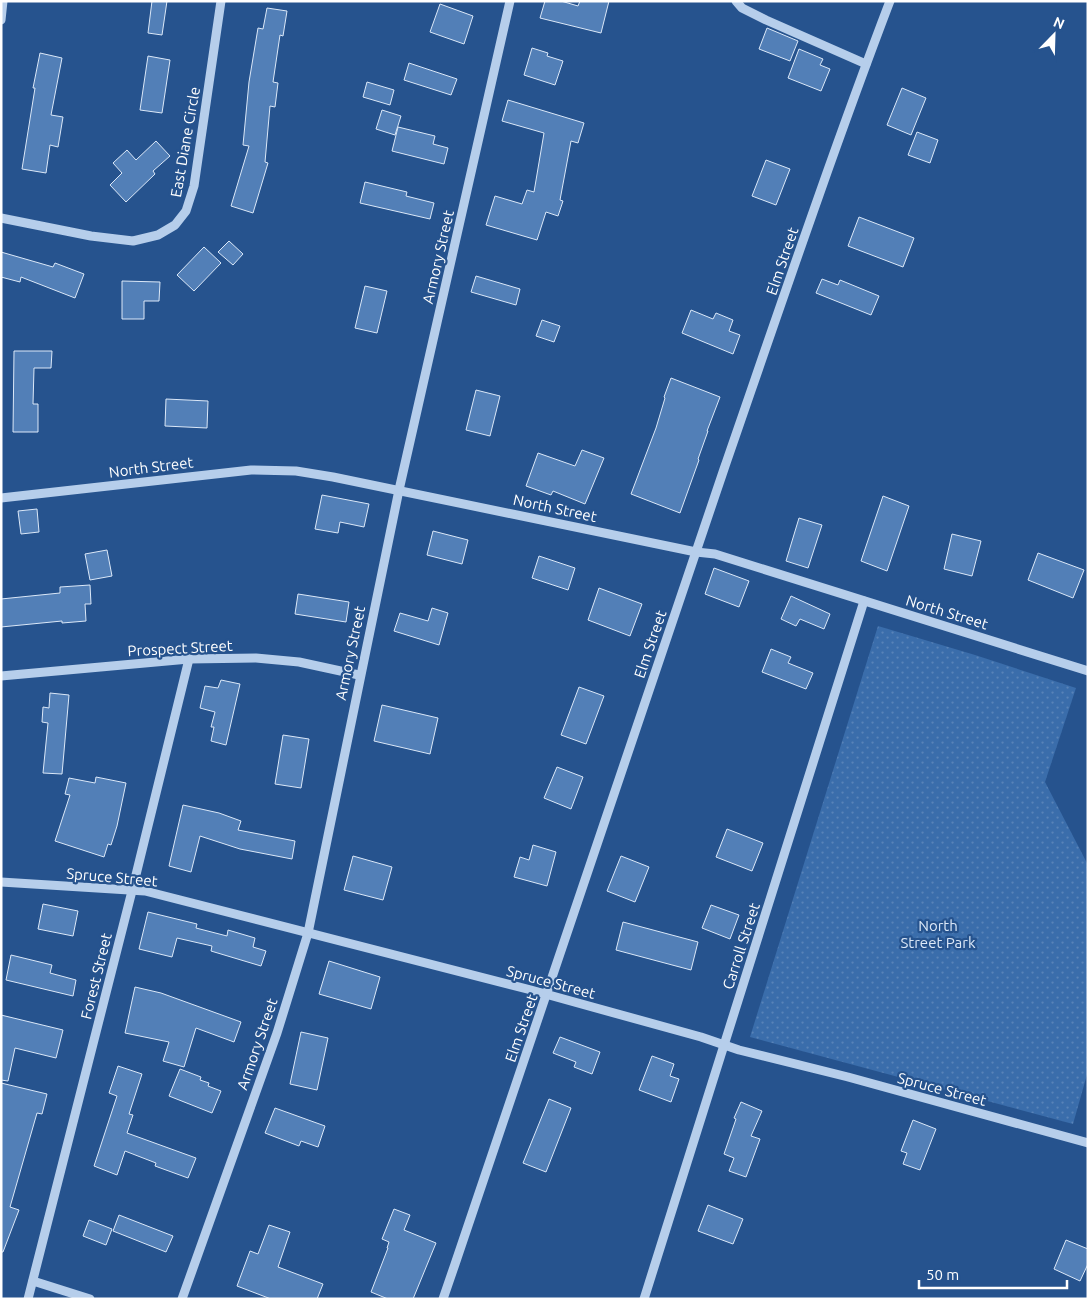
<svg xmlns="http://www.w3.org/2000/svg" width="1089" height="1300" font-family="Ubuntu,sans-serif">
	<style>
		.park { fill: url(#park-dots) }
		.building { fill: #527fb7; stroke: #dbe8f8 }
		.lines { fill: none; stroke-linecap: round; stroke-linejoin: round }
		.minor { stroke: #b6ceeb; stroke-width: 9 }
		.labels { text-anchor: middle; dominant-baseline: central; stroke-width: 4.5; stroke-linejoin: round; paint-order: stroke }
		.street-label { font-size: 15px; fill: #fff; stroke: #26538e }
		.park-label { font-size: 15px; fill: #dbe8f8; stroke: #26538e }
	</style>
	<defs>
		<pattern id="park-dots" width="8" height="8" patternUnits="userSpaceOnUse" patternTransform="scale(1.25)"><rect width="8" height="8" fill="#3a6dab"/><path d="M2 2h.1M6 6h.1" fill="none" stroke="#5883b8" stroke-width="1.8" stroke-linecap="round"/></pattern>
	</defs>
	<rect width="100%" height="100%" fill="#26538e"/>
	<path class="park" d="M878 626 975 655 1076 688 1045 782 1088 865V1071L1073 1124 750 1037Z"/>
	<g class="building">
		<path d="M152 1H167L162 35 148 33Z"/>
		<path d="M545 1H561L578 6 580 1H609L601 33 540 18Z"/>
		<path d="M440 4 473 16 464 44 430 32Z"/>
		<path d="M267 8 287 11 283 36 280 35 273 82 278 83 275 107 270 106 265 162 268 163 253 213 231 206 249 146 243 145 249 82 258 28 263 29Z"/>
		<path d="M767 28 798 41 790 61 759 49Z"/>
		<path d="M532 48 548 53 547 56 563 61 555 85 524 75Z"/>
		<path d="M799 49 823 59 820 65 830 69 821 91 788 78Z"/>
		<path d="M40 53 62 58 51 115 63 117 58 147 50 145 46 173 22 169 35 88H33Z"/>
		<path d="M148 56 170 60 162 113 140 110Z"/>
		<path d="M409 63 457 79 451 95 404 80Z"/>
		<path d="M367 82 394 90 390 105 363 97Z"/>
		<path d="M902 88 926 98 911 135 887 125Z"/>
		<path d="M508 100 584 123 578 143 571 141 560 200 563 201 558 216 546 212 537 240 486 225 495 196 522 204 527 190 534 192 544 133 502 121Z"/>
		<path d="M382 110 401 116 395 135 376 129Z"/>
		<path d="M398 127 435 136 433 144 448 148 444 164 392 151Z"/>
		<path d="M917 132 938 140 930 163 908 155Z"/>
		<path d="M156 141 170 156 153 171 155 174 126 202 110 185 122 173 113 163 127 150 136 160Z"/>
		<path d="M766 160 790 169 776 205 752 196Z"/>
		<path d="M365 182 407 192 406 196 434 203 430 219 360 203Z"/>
		<path d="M859 217 914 238 903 267 848 246Z"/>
		<path d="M229 241 243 254 233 265 218 252Z"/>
		<path d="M204 247 221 263 194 291 177 275Z"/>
		<path d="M1 252 53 267 55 263 84 274 75 298 21 277 20 282 1 277Z"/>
		<path d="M476 276 520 289 516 305 471 292Z"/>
		<path d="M822 279 838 285 840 280 879 296 871 315 816 293Z"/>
		<path d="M122 281 160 282 159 301H144V319H122Z"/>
		<path d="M365 286 387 291 377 333 355 328Z"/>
		<path d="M691 310 713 319 716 313 733 320 729 331 740 335 733 354 682 333Z"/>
		<path d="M542 320 560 326 554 342 536 336Z"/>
		<path d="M14 351H52L51 368H34L33 404H38V432H13Z"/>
		<path d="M671 378 720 397 707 431H708L698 459 699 460 680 513 631 494 656 428 665 398 664 397Z"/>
		<path d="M476 390 500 396 490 436 466 430Z"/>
		<path d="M166 399 208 401 207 428 165 426Z"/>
		<path d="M582 450 604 458 585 504 553 491 551 495 526 486 538 453 575 466Z"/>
		<path d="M322 495 369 504 364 527 340 522 338 533 315 529Z"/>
		<path d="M883 496 909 506 887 571 861 561Z"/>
		<path d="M37 509 39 532 21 534 18 511Z"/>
		<path d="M799 518 822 525 808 568 786 561Z"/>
		<path d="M433 531 468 540 462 564 427 555Z"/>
		<path d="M952 534 981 541 972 576 944 569Z"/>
		<path d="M107 550 112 576 90 580 85 554Z"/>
		<path d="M1038 553 1084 570 1073 598 1028 580Z"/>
		<path d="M539 556 575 568 568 590 532 578Z"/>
		<path d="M714 568 749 581 739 607 705 594Z"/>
		<path d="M90 585 91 604H85L86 621 62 623V621L1 627V599L60 593V587Z"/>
		<path d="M599 588 642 604 630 636 588 620Z"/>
		<path d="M298 594 349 602 346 622 295 614Z"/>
		<path d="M791 596 830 614 824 629 800 619 796 626 781 619Z"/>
		<path d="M432 608 448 613 439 645 394 631 400 613 428 621Z"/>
		<path d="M771 649 791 657 788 663 813 673 806 689 762 672Z"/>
		<path d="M221 680 240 684 226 745 211 741 214 727H211L215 712 200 708 205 686 218 688Z"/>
		<path d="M579 687 604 696 586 744 561 735Z"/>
		<path d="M50 693 69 695 62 774 43 773 48 723 42 722 43 707 49 708Z"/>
		<path d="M382 705 438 718 430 754 374 741Z"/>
		<path d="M283 735 309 739 301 788 275 784Z"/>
		<path d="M557 767 583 777 571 809 544 798Z"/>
		<path d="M96 777 126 783 117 826 111 845 108 844 104 857 55 841 70 795 65 794 69 778 95 783Z"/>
		<path d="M183 805 219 813 241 821 238 830 295 841 292 859 240 849 200 836 191 872 169 866Z"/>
		<path d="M727 829 763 843 752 871 716 857Z"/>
		<path d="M533 845 556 852 547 886 514 877 520 857 529 860Z"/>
		<path d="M353 856 392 867 383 900 344 890Z"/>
		<path d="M621 856 649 867 635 902 607 891Z"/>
		<path d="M43 904 78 911 73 936 38 929Z"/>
		<path d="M711 905 739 915 730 939 702 928Z"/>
		<path d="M148 912 197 924 196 928 227 936 228 930 255 938 253 947 266 951 261 966 211 951 212 946 177 938 172 957 139 949Z"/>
		<path d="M623 922 698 942 691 970 616 950Z"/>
		<path d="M11 955 52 965 50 973 76 980 73 996 6 980Z"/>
		<path d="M329 961 380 977 371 1009 319 994Z"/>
		<path d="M135 987 161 993 241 1022 234 1042 196 1028 184 1067 163 1061 169 1042 125 1033Z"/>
		<path d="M1 1015 63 1030 56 1058 15 1048 8 1081 1 1080Z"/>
		<path d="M301 1032 328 1038 317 1090 290 1084Z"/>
		<path d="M560 1037 600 1052 592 1074 574 1067 576 1062 553 1053Z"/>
		<path d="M652 1056 674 1064 670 1076 679 1079 671 1102 639 1090Z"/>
		<path d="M118 1066 142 1074 129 1114 133 1115 127 1133 196 1158 188 1178 155 1166 156 1163 125 1151 117 1175 94 1166 117 1096 109 1093Z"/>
		<path d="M180 1069 201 1077 200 1080 209 1083 208 1086 221 1091 212 1113 169 1096Z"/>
		<path d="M1 1083 47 1094 42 1114 37 1113 10 1207 19 1210 3 1252H1Z"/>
		<path d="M549 1099 571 1108 546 1172 523 1163Z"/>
		<path d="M741 1102 762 1111 751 1136 760 1139 746 1177 729 1171 734 1158 724 1154 736 1119 734 1118Z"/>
		<path d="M275 1108 325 1126 318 1147 301 1141 299 1146 265 1133Z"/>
		<path d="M913 1120 936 1129 920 1170 903 1164 907 1153 901 1151Z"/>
		<path d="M708 1205 743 1219 733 1244 698 1231Z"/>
		<path d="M394 1209 410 1215 404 1230 436 1243 413 1299H388L371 1292 388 1248H387L389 1242 382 1239Z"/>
		<path d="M119 1215 173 1236 166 1252 113 1231Z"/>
		<path d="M89 1220 112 1229 106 1245 83 1236Z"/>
		<path d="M269 1225 290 1232 278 1267 323 1284 317 1299H271L237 1286 250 1251 258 1254Z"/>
		<path d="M1066 1240 1088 1249V1264L1080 1281 1054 1269Z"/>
	</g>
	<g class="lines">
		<g class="minor">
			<path d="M736 1 742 8 766 20 866 64"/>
			<path d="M1 20 3 1"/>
			<path d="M1 218 91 236 133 241 158 235 175 225 186 211 194 186 221 1"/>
			<path d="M1 498 251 470 296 471 333 477 696 552 715 554 1088 671"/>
			<path d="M1 676 189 659 256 658 299 662 359 675"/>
			<path d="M1 882 145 891 531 990 701 1037 739 1050 848 1077 1088 1143"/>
			<path d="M33 1281 90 1299"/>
			<path d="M28 1299 132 891 189 659"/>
			<path d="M182 1299 277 1033 308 933 399 490 510 1"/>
			<path d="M443 1299C538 1023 630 746 724 469 778 313 831 156 890 1"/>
			<path d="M644 1299 864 601"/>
		</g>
	</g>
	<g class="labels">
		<g class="street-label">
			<text transform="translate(185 142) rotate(-80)">East Diane Circle</text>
			<text transform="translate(438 257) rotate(-77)">Armory Street</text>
			<text transform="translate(782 261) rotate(-71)">Elm Street</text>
			<text transform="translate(151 467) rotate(-7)">North Street</text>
			<text transform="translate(555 508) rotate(12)">North Street</text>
			<text transform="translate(947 612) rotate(17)">North Street</text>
			<text transform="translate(650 644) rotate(-71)">Elm Street</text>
			<text transform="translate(180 648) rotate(-3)">Prospect Street</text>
			<text transform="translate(350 653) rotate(-78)">Armory Street</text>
			<text transform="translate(112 877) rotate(5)">Spruce Street</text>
			<text transform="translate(741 946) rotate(-72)">Carroll Street</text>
			<text transform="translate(96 976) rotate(-76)">Forest Street</text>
			<text transform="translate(551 982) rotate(15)">Spruce Street</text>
			<text transform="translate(521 1028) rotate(-71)">Elm Street</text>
			<text transform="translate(257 1044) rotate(-71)">Armory Street</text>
			<text transform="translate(942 1089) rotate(15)">Spruce Street</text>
		</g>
		<g class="park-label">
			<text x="938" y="925">North<tspan x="938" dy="17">Street Park</tspan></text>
		</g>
	</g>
	<rect width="1089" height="1300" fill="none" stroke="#ffffff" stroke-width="5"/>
	<g transform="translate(1054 35) rotate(23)" stroke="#26538e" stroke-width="4" paint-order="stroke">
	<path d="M0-4L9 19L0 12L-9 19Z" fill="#ffffff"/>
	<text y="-8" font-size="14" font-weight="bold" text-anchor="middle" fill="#ffffff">N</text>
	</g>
	<path d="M919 1280v8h148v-8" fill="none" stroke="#ffffff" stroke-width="2.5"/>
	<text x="926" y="1280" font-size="15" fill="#ffffff" stroke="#26538e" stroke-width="4" paint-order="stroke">50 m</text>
</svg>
